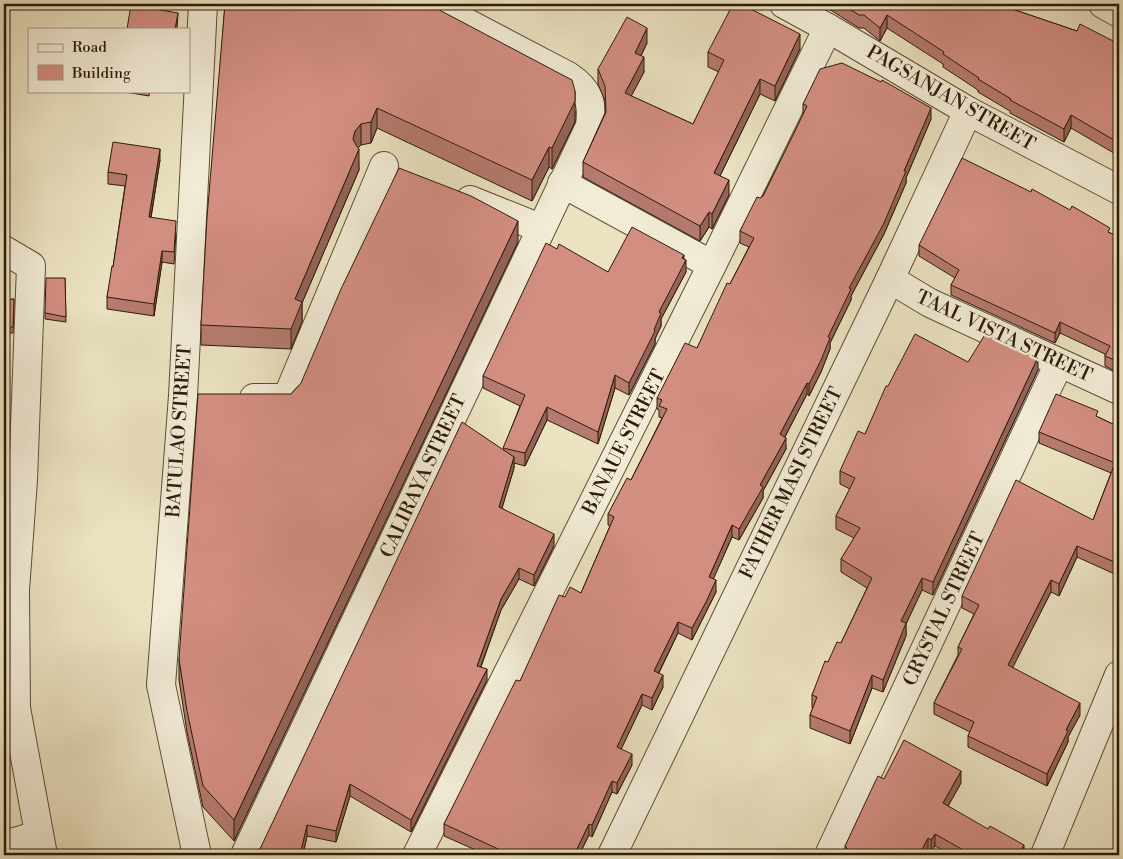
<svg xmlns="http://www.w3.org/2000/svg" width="1123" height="859" font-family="'Libre Bodoni',serif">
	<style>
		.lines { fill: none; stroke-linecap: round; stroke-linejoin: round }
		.minor-casing { stroke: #5d4d36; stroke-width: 30 }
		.tertiary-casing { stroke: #5d4d36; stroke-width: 30 }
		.minor { stroke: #f2ecd7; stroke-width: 28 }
		.tertiary { stroke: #f2ecd7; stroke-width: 28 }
		.wall { fill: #b57a70; stroke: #2e1b08 }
		.shaded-wall { fill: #94635b; stroke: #2e1b08 }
		.building { fill: #d38e82; stroke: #2e1b08 }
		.labels { text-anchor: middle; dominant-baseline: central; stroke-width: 5; stroke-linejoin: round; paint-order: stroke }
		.street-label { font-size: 19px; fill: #2e1b08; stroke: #f2ecd7 }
	</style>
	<rect width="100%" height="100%" fill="#ebe2c1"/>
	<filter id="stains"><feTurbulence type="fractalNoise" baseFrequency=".004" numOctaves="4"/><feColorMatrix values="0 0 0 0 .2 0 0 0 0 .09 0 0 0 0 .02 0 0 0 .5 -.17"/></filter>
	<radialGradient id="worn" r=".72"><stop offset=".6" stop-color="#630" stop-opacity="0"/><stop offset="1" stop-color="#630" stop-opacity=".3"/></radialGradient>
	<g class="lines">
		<defs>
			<g id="minor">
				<path d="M1103 4 1119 13"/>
				<path d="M562 183 712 265"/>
				<path d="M470 200 540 228"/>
				<path d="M4 250 31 266 23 480 15 590 16 708 43 855"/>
				<path d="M890 279 930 303 1119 390"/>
				<path d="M254 398H287L384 166"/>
				<path d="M4 845 39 835"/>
				<path d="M197 855 161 685 183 396 203 4"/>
				<path d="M245 855 590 126C593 102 589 90 568 76L431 4"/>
				<path d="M417 855 712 265 828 28"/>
				<path d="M829 855 1059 363"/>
				<path d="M1045 855 1119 675"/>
			</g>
			<g id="tertiary">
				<path d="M784 4 828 28 968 111 1119 190"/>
				<path d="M612 855 890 279 968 111"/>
			</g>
		</defs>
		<use href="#minor" class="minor-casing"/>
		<use href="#tertiary" class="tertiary-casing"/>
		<use href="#minor" class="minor"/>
		<use href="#tertiary" class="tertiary"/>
	</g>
	<g class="wall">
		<path d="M225 4 575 111V122L552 169 549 167 532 201 377 128 371 143 361 145 358 148 359 170 302 303V322L291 349 201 345V325Z"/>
		<path d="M819 4H1005L1015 10 1077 31 1119 44V156L1071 128 1064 142 1010 113V111L978 92V90L943 67V64L887 28 880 41 864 28H859L829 9Z"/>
		<path d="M647 43 641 56 644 72 631 96 693 124 719 72 708 67V52L800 49 775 101 760 94 720 176 729 195 712 229 709 227 700 241 583 177V162L605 113V101L598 84V69Z"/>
		<path d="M119 91H150L149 96Z"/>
		<path d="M803 104 931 119 906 178V183L884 234 851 296V300L830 343V349L821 372 809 396 807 394 785 437 786 449 763 491V498L739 540 732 537 713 579 716 592 692 640 678 633 659 673 663 687 652 710 642 705 621 749 632 765 617 794 612 792 592 837 589 835 579 855H487L444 836V824L565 597 581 593 610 526 608 525V514L631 480 662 418 659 417V410L657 409V398L697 348 749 247 740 243V231L760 198 763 196 803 115Z"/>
		<path d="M160 160 151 218 176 233 174 264 162 262 154 316 107 309V297L113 267 125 186 108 184V172Z"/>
		<path d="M1110 233 1119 237V373L1105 366V354L1060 333 1055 343 951 295V285L955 278 919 256V245Z"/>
		<path d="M518 242 234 841 203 807 187 732 179 680V659L291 394 301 383Z"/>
		<path d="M557 249 608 272 684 259 686 272 661 319V326L655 339V344L629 395 615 388 598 444 547 420 525 466 514 463V468L502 508 554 546 534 586 519 579 501 610 481 667 487 680 411 832 350 796 336 842 307 836 303 855H260V849L503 450 520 406 483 388V376Z"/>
		<path d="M65 278 66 322 45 319V313Z"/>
		<path d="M14 299 13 333H4V300Z"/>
		<path d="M968 362 1038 370 933 595 922 590 906 624V636L883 692 872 688 850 744 810 728V715L813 708H812V695L828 662 841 643 867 588 841 572V559L854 538 836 529V516L850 489 840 484V471L865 434 888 386Z"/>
		<path d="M1098 417 1119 427V576L1077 557 1059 596 1051 592 1012 667 1080 715 1068 737V742L1047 786 968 747V736L970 732 934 714V703L958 655V647L974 614 962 608V596L1093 520 1111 473 1039 443V432Z"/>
		<path d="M884 779 961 783 948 806 1024 855H952L935 846 931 851 928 849 845 854V846Z"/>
		<path d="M1119 793V819L1114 816V804Z"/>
	</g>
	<g class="shaded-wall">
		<path d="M178 13 177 29H175Z"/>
		<path d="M887 15V28L880 41V28Z"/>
		<path d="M647 28V43L635 68V53Z"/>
		<path d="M800 34V49L775 101V86Z"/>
		<path d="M644 57V72L625 108V93Z"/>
		<path d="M760 79V94L714 188V173Z"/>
		<path d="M575 91V122L552 169V148Z"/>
		<path d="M377 108V128L371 143V122Z"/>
		<path d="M931 108V119L906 178V183L884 234 851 296V300L830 343V349L821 372 809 396V384L828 337 849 288 904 171Z"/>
		<path d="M1071 115V128L1064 142V129Z"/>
		<path d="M361 124V145L355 151 353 139 355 131Z"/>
		<path d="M549 147V167L532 201V180Z"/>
		<path d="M160 149V160L149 229V217Z"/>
		<path d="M359 149V170L302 303V322L291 349V329L295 299Z"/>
		<path d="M729 180V195L712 229V214Z"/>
		<path d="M709 212V227L700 241V226Z"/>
		<path d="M518 221V242L234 841V820Z"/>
		<path d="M162 251V262L154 316V304Z"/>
		<path d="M684 255V264L686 260V272L661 319V326L655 339V344L629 395V383L654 330 659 312Z"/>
		<path d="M1060 322V333L1055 343V333Z"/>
		<path d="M1038 357V370L933 595V582Z"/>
		<path d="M615 375V388L598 444V432Z"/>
		<path d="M807 383V394L780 446V434Z"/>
		<path d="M6 391V401L4 425V416Z"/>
		<path d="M547 407V420L525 466V453Z"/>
		<path d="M786 438V449L763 491V498L739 540V529L760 485Z"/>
		<path d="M514 457V468L499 518V507Z"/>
		<path d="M732 525V537L709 589V577Z"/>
		<path d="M554 534V546L534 586V575Z"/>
		<path d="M1077 546V557L1059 596V584Z"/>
		<path d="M519 568V579L501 610 477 677V666L501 599Z"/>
		<path d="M922 578V590L906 624V636L883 692V680L901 621Z"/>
		<path d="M716 580V592L692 640V628Z"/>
		<path d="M1051 580V592L1008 677V665Z"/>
		<path d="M678 622V633L654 682V671Z"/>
		<path d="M487 669V680L411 832V820Z"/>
		<path d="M663 675V687L652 710V698Z"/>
		<path d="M872 675V688L850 744V731Z"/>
		<path d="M642 694V705L617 758V747Z"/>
		<path d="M1080 703V715L1068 737V742L1047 786V774L1066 730Z"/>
		<path d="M632 754V765L617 794V783Z"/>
		<path d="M961 771V783L943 815V803Z"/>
		<path d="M612 781V792L592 837V825Z"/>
		<path d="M350 784V796L336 842V831Z"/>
		<path d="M589 824V835L579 855H574Z"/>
		<path d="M307 825V836L303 855H300Z"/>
		<path d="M935 834V846L931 851V840Z"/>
		<path d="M928 838V849L925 855H919Z"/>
		<path d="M1024 845V855H1018Z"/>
	</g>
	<g class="building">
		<path d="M225 4H428L572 80 575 91V101L552 148 549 147 532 180 377 108 371 122 361 124 355 131 353 139 356 145 359 149 295 299 302 302 291 329 201 325 207 217Z"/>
		<path d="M733 4H741L800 34 775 86 760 79 714 173 729 180 712 214 709 212 700 226 583 162 606 112 605 86 598 69 627 17 647 28 635 53 644 57 625 93 693 124 724 60 708 52Z"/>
		<path d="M841 4H1005L1015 10 1077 31 1080 24 1119 44V143L1071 115 1064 129 1010 100 1011 99 978 79 979 78 943 54 944 52 887 15 880 28 864 15H859Z"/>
		<path d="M131 5 178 13 175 29H127Z"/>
		<path d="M842 63 881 82 882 80 931 108 904 171H906L884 223 849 288 851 289 828 337 830 338 821 360 809 384 807 383 780 434 786 438 760 485 763 487 739 529 732 525 709 577 716 580 706 602 692 628 678 622 654 671 663 675 652 698 642 694 617 747 632 754 617 783 612 781 592 825 589 824 574 855H508L509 854 444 824 516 680 520 681 559 595 565 597 570 587 581 593 614 517 608 514 627 478 631 480 667 409 659 406 662 400 657 398 685 343 697 348 727 283 730 284 754 238 740 231 757 197 760 198 763 196 794 133 807 106 803 104 820 69Z"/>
		<path d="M113 142 160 149 149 217 176 221 174 252 162 251 154 304 107 297 112 266 113 267 127 175 108 172Z"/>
		<path d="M962 158 1031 192 1032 189 1070 210 1072 206 1110 228 1108 232 1119 237V362L1105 356 1110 346 1060 322 1055 333 951 285 959 270 919 245Z"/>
		<path d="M399 168 471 196 518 221 234 820 203 786 187 711 179 659 198 394H291L301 383 341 289Z"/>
		<path d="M632 227 684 255 682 258 686 260 659 312 661 313 654 330 655 331 629 383 615 375 598 432 547 407 525 453 503 448 525 395 483 376 546 243 557 249 559 244 608 272Z"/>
		<path d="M46 278H65L66 317 45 313Z"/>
		<path d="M14 299 13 327H4V300Z"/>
		<path d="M986 333 1038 357 933 582 922 578 901 621 906 623 883 680 872 675 850 731 810 715 817 697 812 695 825 661 828 662 837 642 841 643 872 578 841 559 860 528 836 516 855 478 840 471 858 431 865 434 886 386H888L915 334 968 362Z"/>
		<path d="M4 391H6L4 416Z"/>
		<path d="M1056 394 1098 411 1096 416 1119 427V564L1077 546 1059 584 1051 580 1008 665 1080 703 1066 730 1068 731 1047 774 968 736 974 722 934 703 962 649 958 647 979 605 962 596 1016 480 1093 520 1115 463 1039 432Z"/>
		<path d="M462 422 514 457 499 507 554 534 534 575 519 568 501 599 477 666 487 669 411 820 350 784 336 831 307 825 300 855H265L267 851 260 849Z"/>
		<path d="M4 493H5L4 513Z"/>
		<path d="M904 740 961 771 943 803 988 829 990 826 1024 845 1018 855H972L935 834 931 840 928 838 919 855H844L848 849 845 846 875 782 878 776 884 779Z"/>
		<path d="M1119 793V807L1114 804Z"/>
		<path d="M1119 841V855H1114Z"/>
	</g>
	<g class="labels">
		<g class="street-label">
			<text transform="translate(951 98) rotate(30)">PAGSANJAN STREET</text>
			<text transform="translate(1004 336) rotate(25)">TAAL VISTA STREET</text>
			<text transform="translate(179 431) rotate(-86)">BATULAO STREET</text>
			<text transform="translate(624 442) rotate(-63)">BANAUE STREET</text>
			<text transform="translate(423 476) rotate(-65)">CALIRAYA STREET</text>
			<text transform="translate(791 483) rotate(-64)">FATHER MASI STREET</text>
			<text transform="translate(944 609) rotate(-65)">CRYSTAL STREET</text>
		</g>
	</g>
	<rect width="1123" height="859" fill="none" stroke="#ebe2c1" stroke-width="20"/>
	<rect x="5" y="5" width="1113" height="849" fill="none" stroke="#2e1b08" stroke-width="2.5"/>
	<rect x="10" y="10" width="1103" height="839" fill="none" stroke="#2e1b08"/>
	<rect x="28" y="28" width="162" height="65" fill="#f2ecd7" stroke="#a49884"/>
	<rect x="38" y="44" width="25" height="8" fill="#f2ecd7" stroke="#a49884"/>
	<text x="72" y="52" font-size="15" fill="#2e1b08">Road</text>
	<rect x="38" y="65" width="25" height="15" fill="#d38e82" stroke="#a49884"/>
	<text x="72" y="78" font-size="15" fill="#2e1b08">Building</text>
	<rect width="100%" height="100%" filter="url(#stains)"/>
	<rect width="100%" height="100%" fill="url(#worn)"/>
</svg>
